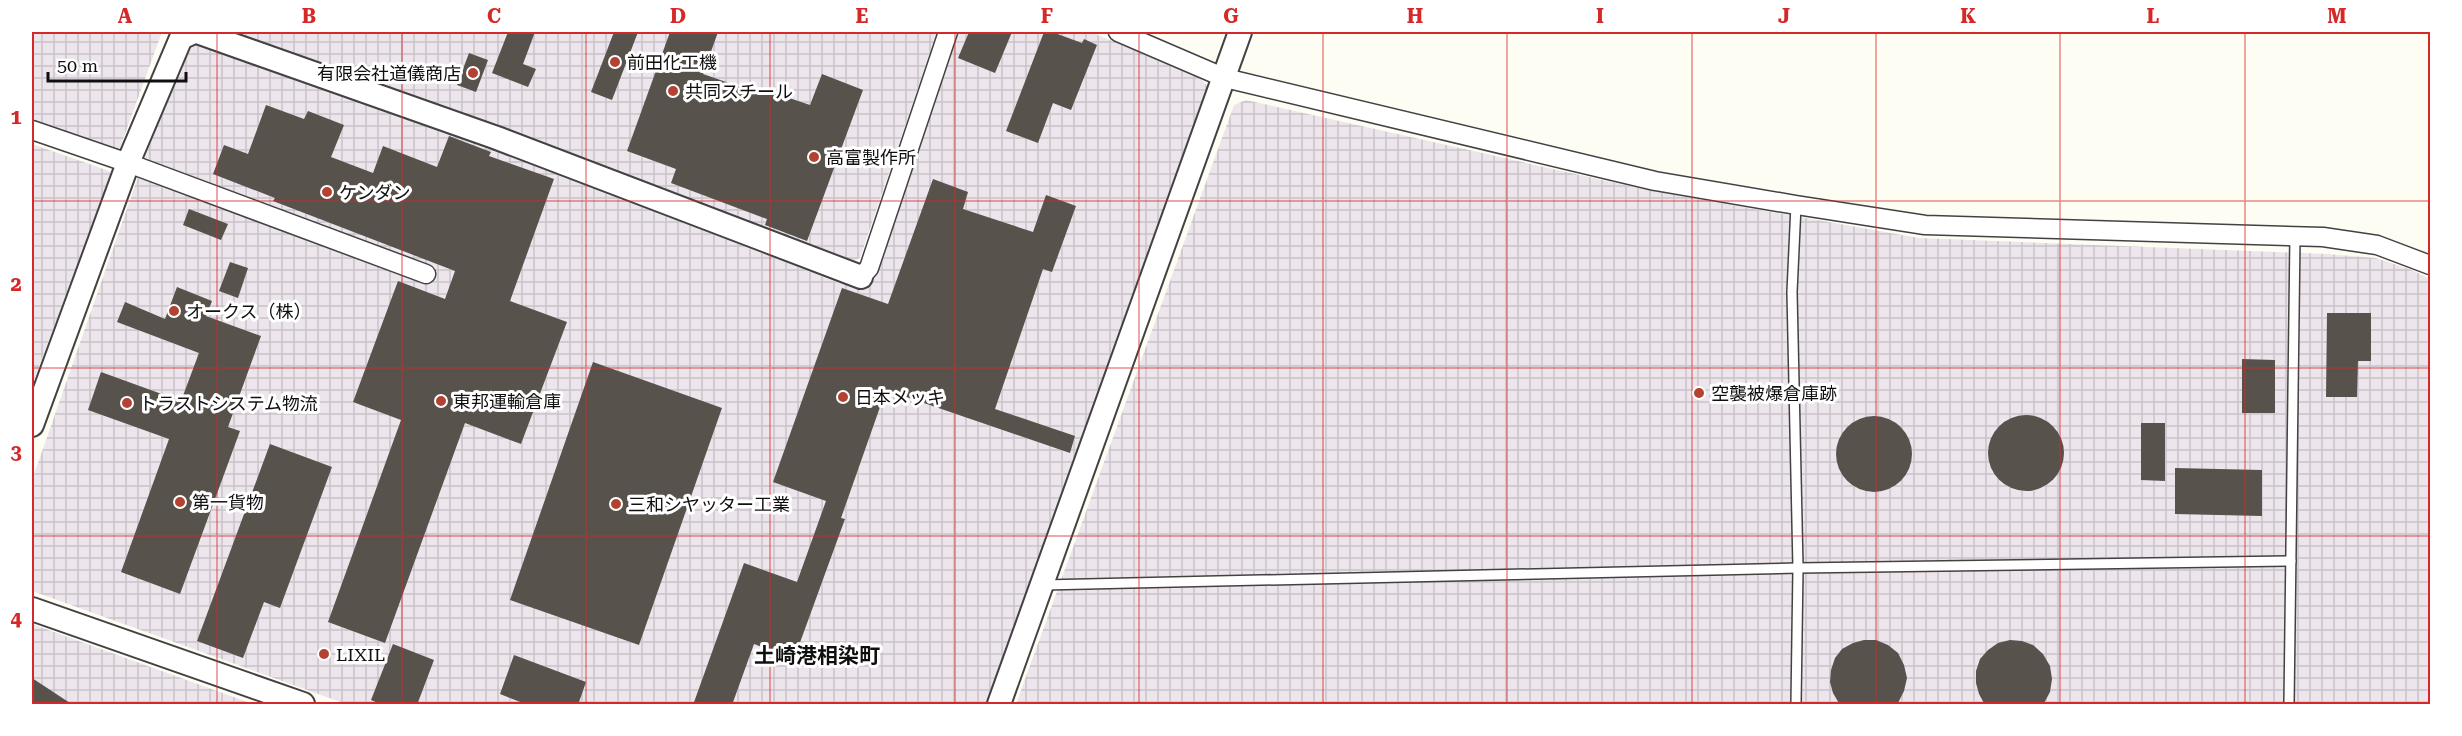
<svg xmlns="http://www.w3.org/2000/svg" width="2462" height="736" font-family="'Roboto Serif','Noto Sans JP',serif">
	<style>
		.industrial { fill: url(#industrial-grid) }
		.building { fill: #57524c }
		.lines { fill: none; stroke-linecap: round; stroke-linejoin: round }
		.service-casing { stroke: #424242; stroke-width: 12 }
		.minor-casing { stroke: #424242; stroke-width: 21 }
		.tertiary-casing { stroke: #424242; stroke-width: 26 }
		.service { stroke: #fff; stroke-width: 9 }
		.minor { stroke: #fff; stroke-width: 18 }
		.tertiary { stroke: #fff; stroke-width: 22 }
		.grid { fill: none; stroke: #d62828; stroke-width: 1.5; stroke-opacity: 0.55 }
		.poi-dot { fill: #b34233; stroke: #fff; stroke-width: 2 }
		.labels { text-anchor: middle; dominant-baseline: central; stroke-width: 6; stroke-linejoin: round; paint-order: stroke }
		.poi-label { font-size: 18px; fill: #0f0f0f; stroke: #fff; text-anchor: start }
		.quarter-label { font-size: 21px; font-weight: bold; fill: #0f0f0f; stroke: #fff }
		.neatline { fill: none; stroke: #d62828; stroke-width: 2 }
		.grid-label { font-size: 20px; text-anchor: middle; font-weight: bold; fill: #d62828 }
	</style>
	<defs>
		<pattern id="industrial-grid" width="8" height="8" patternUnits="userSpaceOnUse" patternTransform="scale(1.5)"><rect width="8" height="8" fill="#ede5ec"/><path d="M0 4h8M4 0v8" fill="none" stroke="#cac3c9"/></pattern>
	</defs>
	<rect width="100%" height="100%" fill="#fefdf3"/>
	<g class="industrial">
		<path d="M32 32H162L118 153 32 122Z"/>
		<path d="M235 32H937L860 258 846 265Z"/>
		<path d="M954 32H1091L1201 79 1208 87 1209 98 987 704H346L32 591V480L138 177 183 56 198 39 364 99 839 283 860 284Z"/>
		<path d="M1246 100 1647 190 1919 238 2328 254 2376 258 2412 270 2430 279V704H1016L1234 105Z"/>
		<path d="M32 144 112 172 32 385Z"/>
		<path d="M32 624 253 704H32Z"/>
	</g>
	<g class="building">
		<path d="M508 32H535L523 64 536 69 528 87 492 73Z"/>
		<path d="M614 32H638L612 100 591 92Z"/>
		<path d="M670 32H718L703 74 758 93 760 88 810 105 822 74 863 90 807 241 765 225 767 219 671 183 676 169 627 151Z"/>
		<path d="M969 32H1012L995 73 958 58Z"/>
		<path d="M1044 32H1052L1082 43 1084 39 1097 45 1071 110 1053 103 1038 143 1006 131Z"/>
		<path d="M469 53 488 60 476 92 457 85Z"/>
		<path d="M266 105 304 119 308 111 344 125 331 157 373 173 383 146 437 167 449 136 491 152 489 156 554 179 510 301 567 322 521 444 465 423 385 643 328 622 401 420 353 402 398 281 445 299 455 271 273 201 275 198 213 174 224 145 248 154Z"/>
		<path d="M933 179 968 192 963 209 1033 232 1046 195 1076 206 1052 272 1043 269 995 409 1075 436 1070 453 886 390 841 518 845 519 794 659 754 644 732 705H693L744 563 797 582 826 501 773 482 842 288 888 304Z"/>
		<path d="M189 209 228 224 221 240 183 225Z"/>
		<path d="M230 262 248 268 238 298 219 291Z"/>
		<path d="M177 287 212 301 206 316 261 336 228 427 240 431 180 594 121 572 169 439 88 410 101 372 181 401 199 353 117 322 125 302 165 319Z"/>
		<path d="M2327 313H2371V361H2358L2357 397H2326Z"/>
		<path d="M2242 359 2275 360V413H2242Z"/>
		<path d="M593 362 722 408 639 645 510 600Z"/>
		<circle cx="2026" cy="453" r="38"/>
		<circle cx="1874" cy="454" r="38"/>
		<path d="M2141 423H2165V481L2141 480Z"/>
		<path d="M270 444 332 467 280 608 264 602 243 658 197 641Z"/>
		<path d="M2175 468 2262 470V516L2175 514Z"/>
		<path d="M1864 640H1876L1888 645 1898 653 1904 665 1907 678 1904 691 1897 705H1840L1833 693 1830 682 1831 670 1835 658 1842 649 1853 643Z"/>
		<path d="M2010 640 2022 641 2033 645 2043 654 2050 666 2052 679 2050 692 2043 705H1985L1979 694 1976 683V671L1980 659 1988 650 1998 643Z"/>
		<path d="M393 644 434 660 417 705H383L371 700Z"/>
		<path d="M514 655 586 682 578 705H528L500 694Z"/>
		<path d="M32 678 73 705H32Z"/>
	</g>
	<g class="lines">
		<defs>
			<g id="service">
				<path d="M1796 205 1792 292 1798 568 1796 704"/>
				<path d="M1043 585 1798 568 2291 561"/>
				<path d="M2289 704 2295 236"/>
			</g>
			<g id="minor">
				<path d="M1118 32 1225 78 1655 181 1796 205 1925 225 2323 237 2377 245 2430 265"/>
				<path d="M32 130 128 163 426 274"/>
				<path d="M861 277 869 268 948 32"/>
			</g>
			<g id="tertiary">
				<path d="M197 32 497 138 861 277"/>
				<path d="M32 425 128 163 181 38 194 32"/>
				<path d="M32 609 303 704"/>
				<path d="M999 704 1240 32"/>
			</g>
		</defs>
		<use href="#service" class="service-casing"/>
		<use href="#minor" class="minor-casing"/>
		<use href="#tertiary" class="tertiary-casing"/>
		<use href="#service" class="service"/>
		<use href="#minor" class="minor"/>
		<use href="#tertiary" class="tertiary"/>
	</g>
	<path class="grid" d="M217 32V704M402 32V704M586 32V704M770 32V704M955 32V704M1139 32V704M1323 32V704M1507 32V704M1692 32V704M1876 32V704M2060 32V704M2245 32V704M32 201H2430M32 368H2430M32 536H2430"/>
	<g class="poi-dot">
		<circle cx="615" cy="62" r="6"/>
		<circle cx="473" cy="73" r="6"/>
		<circle cx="673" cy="91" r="6"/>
		<circle cx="814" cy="157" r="6"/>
		<circle cx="327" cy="192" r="6"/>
		<circle cx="174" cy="311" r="6"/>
		<circle cx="1699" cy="393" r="6"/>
		<circle cx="843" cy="397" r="6"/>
		<circle cx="441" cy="401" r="6"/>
		<circle cx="127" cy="403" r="6"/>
		<circle cx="180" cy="502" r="6"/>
		<circle cx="616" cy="504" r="6"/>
		<circle cx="324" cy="654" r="6"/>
	</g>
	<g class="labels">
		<g class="poi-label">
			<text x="627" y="62">前田化工機</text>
			<text x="461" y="73" text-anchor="end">有限会社道儀商店</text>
			<text x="685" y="91">共同スチール</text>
			<text x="826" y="157">高富製作所</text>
			<text x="339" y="192">ケンダン</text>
			<text x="186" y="311">オークス（株）</text>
			<text x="1711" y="393">空襲被爆倉庫跡</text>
			<text x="855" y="397">日本メッキ</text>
			<text x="453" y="401">東邦運輸倉庫</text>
			<text x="139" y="403">トラストシステム物流</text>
			<text x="192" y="502">第一貨物</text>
			<text x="628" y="504">三和シヤッター工業</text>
			<text x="336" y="654">LIXIL</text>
		</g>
		<g class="quarter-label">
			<text x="817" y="656">土崎港相染町</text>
		</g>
	</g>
	<rect width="2462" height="736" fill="none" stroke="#ffffff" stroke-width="66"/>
	<path d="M48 72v9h138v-9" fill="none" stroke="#0f0f0f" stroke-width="3"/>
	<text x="57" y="72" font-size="18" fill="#0f0f0f" stroke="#ffffff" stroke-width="4.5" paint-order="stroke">50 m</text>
	<rect x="33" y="33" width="2396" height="670" class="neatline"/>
	<g class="grid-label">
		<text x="125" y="23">A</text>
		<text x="309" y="23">B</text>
		<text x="494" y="23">C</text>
		<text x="678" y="23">D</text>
		<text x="862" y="23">E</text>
		<text x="1047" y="23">F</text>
		<text x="1231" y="23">G</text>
		<text x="1415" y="23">H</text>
		<text x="1600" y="23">I</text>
		<text x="1784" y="23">J</text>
		<text x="1968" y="23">K</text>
		<text x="2153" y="23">L</text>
		<text x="2337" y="23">M</text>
		<text x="16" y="124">1</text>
		<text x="16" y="291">2</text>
		<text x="16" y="459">3</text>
		<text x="16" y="626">4</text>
	</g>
</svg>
